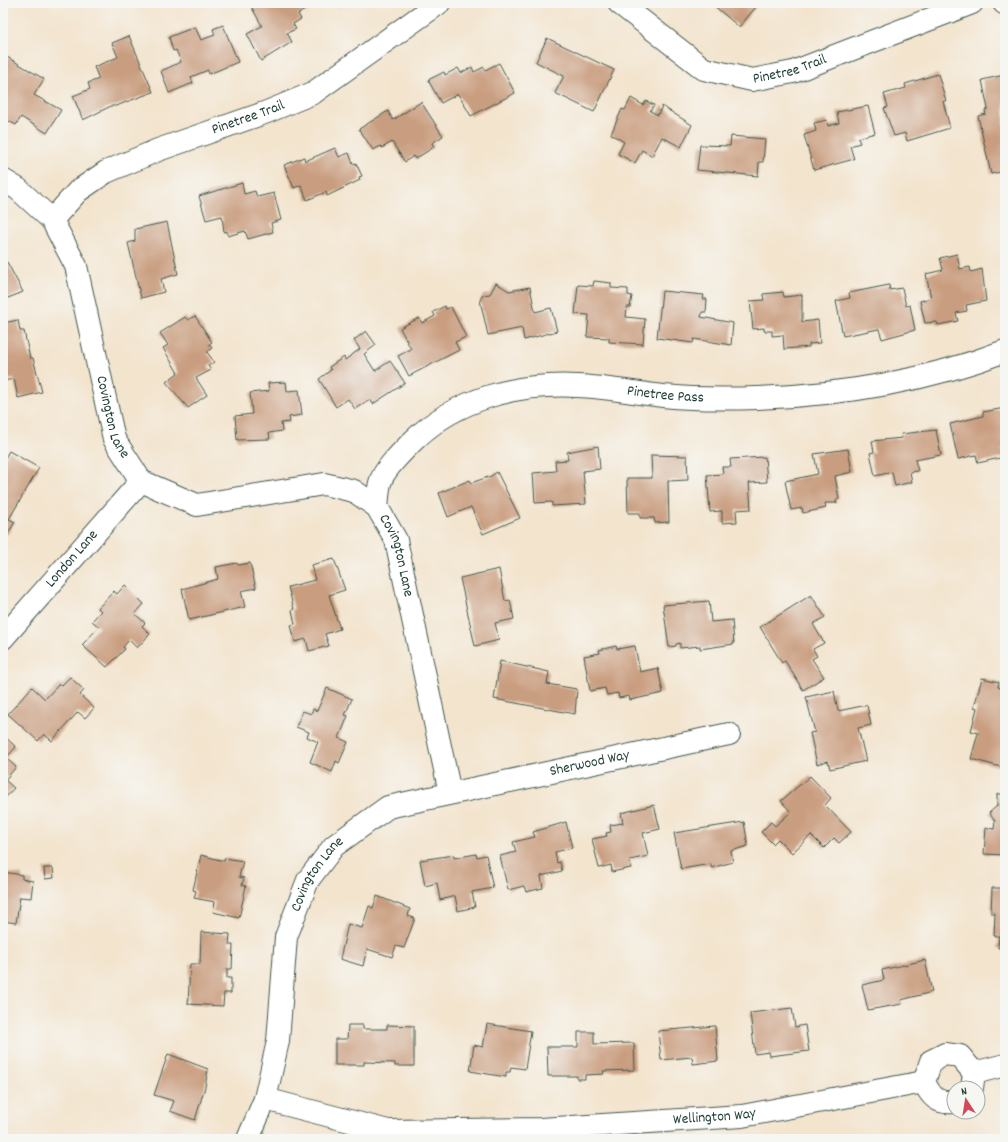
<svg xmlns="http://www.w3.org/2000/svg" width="1008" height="1142" font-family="Dekko,sans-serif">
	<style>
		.building { fill: #c99d7f }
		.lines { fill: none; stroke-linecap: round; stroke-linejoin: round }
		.street-casing { stroke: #3f564b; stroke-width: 24 }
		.street { stroke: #fff; stroke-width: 22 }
		.labels { text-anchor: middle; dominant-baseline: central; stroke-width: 3; stroke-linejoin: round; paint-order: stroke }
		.street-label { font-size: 15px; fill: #1f3d34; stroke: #f6f6f2 }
	</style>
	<rect width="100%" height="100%" fill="#f6f6f2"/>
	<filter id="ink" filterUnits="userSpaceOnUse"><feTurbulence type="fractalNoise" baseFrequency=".025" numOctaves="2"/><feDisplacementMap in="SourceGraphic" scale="8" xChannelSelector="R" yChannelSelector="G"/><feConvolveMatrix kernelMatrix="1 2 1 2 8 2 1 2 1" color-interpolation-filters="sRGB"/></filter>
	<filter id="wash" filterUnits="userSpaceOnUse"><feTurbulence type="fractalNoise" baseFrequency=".012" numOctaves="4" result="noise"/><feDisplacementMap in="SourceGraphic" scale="16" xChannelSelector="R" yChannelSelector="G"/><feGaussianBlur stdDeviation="0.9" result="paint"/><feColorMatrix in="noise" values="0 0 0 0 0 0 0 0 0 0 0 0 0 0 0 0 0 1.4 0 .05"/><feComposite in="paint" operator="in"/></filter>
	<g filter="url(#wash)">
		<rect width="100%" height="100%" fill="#f3e4ce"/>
		<g id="blocks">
			<g class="building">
				<path d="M256 3H309L311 7 298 14 301 19 293 24 296 29 287 33 292 42 261 61 247 34 262 26 251 6Z"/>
				<path d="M334 3H344L338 7Z"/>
				<path d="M711 3H751L756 7 739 27Z"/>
				<path d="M223 25 238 62 209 74 208 70 191 77 193 83 169 93 161 71 181 62 176 50 173 51 169 37 195 27 201 40 215 35 213 29Z"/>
				<path d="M129 36 153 92 116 106H111L83 120 73 96 90 89 88 83 99 79 94 67 118 57 112 43Z"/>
				<path d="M547 38 614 70 594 112 555 93 564 76 536 62Z"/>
				<path d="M7 57 44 79 34 95 61 110 47 133 21 117 16 125 3 118V64Z"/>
				<path d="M499 63 515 93 471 116 458 94 441 103 428 80 444 72 445 75 458 68 461 73 472 67 474 72 484 67 485 70Z"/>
				<path d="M938 74 946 101H943L950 128 907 141 905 133 894 136 884 108 888 107 884 94 906 88 905 84Z"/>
				<path d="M1004 75 1005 171 991 174 978 116 986 114 985 110 988 109 982 80Z"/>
				<path d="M631 98 643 105 646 101 654 105 650 111 658 115 662 106 692 125 681 147 662 137 652 156 642 150 635 163 618 154 624 142 611 134 622 109 625 110Z"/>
				<path d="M421 102 443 136 432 143 434 147 415 159 413 156 405 162 392 142 382 148 381 146 373 150 359 129 388 111 393 120Z"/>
				<path d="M868 106 875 133 858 138 860 143 850 146 854 159 814 170 804 135 816 131 814 123 827 120 828 126 839 123 837 112Z"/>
				<path d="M731 136 765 139 763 162H759L758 176 697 170 700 145 730 146Z"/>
				<path d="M335 148 339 157 349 153 353 164 356 163 362 176 359 177 360 180 327 196 326 192 307 200 301 185 294 188 284 165 304 157 305 161Z"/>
				<path d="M242 183 244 194 255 191 257 197 274 193 281 220 271 223 273 232 248 239 245 231 228 236 227 231 224 232 222 216 206 220 199 196Z"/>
				<path d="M167 222 178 274 161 279 164 292 141 298 128 243 135 241V229Z"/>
				<path d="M957 254 960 269 970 267 971 272 982 269 986 301 966 305 967 311 956 313 958 321 938 325 937 322 925 323 920 301 931 298 926 274 943 270 940 258Z"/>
				<path d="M7 262 23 292 3 300V264Z"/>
				<path d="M1005 272V284L1001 274Z"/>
				<path d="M594 281 611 283V288L628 289V295L632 296 630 307H627L626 317 645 319 643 344 609 342V338L587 337 589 315 575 314 578 285 593 286Z"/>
				<path d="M496 283 509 291 530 287 535 312 551 308 557 331 524 340 522 328 488 335 480 300 483 295 490 294Z"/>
				<path d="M889 285 890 290 902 288 906 306 910 305 915 330 882 339 879 329 843 336 836 301 850 298 849 293Z"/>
				<path d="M662 291 704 295 703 299H707L706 312H702L701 317 733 323 731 345 694 339 693 343 657 338Z"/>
				<path d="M783 292 784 297 802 295V322L818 320 820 343 809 344V347L784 349 783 335 772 336V331H764V328L753 329 750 301 764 300 763 294Z"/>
				<path d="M445 306 446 309 451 307 466 337 455 342 459 350 409 376 398 356 411 349 400 328 419 318 422 323 435 316 433 312Z"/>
				<path d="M195 316 212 342 209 344 212 348 207 352 214 362 208 366 211 370 196 378 207 395 188 408 166 382 178 373 163 348 168 345 160 333 185 317 188 320Z"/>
				<path d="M18 320 20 331H24L30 358H33L42 392 18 398 14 379 3 381V323Z"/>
				<path d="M366 331 376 345 364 354 375 371 390 361 405 383 373 404 370 399 355 409 348 399 336 407 319 379 331 370 329 367 344 357 345 360 360 349 354 340Z"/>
				<path d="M286 382 287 391 299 390 302 415 289 417 290 422 281 423 282 431 269 433 270 439 237 440 235 416 252 414 250 393 269 391 268 383Z"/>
				<path d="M1005 408V448L1002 449 1004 457 978 463 976 455 958 459 950 424 983 416V412Z"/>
				<path d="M936 430 941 455 915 460 918 471 910 472 912 482 895 486 892 472 875 476 870 453 874 452 872 441 902 438 901 434Z"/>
				<path d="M598 446 600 469 583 471 586 504 552 506V502L535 503 533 473 556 471 555 461 568 460 567 452Z"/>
				<path d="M848 449 852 472 835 476 839 499 836 500 837 503H825L826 508 803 513 802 508 791 510 785 481 818 474 814 454Z"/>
				<path d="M9 451 39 468 9 519 15 522 7 535 3 533V461Z"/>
				<path d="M651 455 687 456 688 480 668 481 669 522 655 523 654 518H640V513H628L627 478H652Z"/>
				<path d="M765 457 767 482 749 483 751 509 736 510 737 522 722 523V511L710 512 707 475 723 474 722 467H731L730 459Z"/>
				<path d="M497 472 520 518 483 534 471 507 448 517 439 493 470 480 471 483 491 476Z"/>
				<path d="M334 559 345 590 329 595 340 629 325 634 329 646 309 651 306 639 295 642 291 625 295 624 292 610 294 609 288 587 315 580 311 565Z"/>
				<path d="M237 563 238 565 250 563 256 588 241 591 245 607 189 620 182 589 218 579 216 567Z"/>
				<path d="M499 569 505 601 510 600 514 619 495 623 499 640 475 646 460 578Z"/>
				<path d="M125 585 144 604 135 614 145 623 142 626 150 634 137 648 129 640 123 647 125 649 107 667 82 645 99 627 92 621 101 611 98 608 114 591 117 594Z"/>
				<path d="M811 595 825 617 813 624 824 643 813 649 817 656 812 659 824 677 803 690 785 661 782 663 760 627Z"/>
				<path d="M709 601 711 622 732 620 734 644 700 649V646L680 648V643L676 644V646L669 647 663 605Z"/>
				<path d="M616 646 617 649 635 646 640 672 658 668 663 693 630 700 629 696 619 698 618 693 607 695 605 688 590 691 584 656 600 653 599 650Z"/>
				<path d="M500 661 549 672 547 684 577 689 575 714 494 699Z"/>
				<path d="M70 677 84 690 80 695 94 708 85 718 78 712 52 741 44 734 38 741 8 714 32 687 45 699 60 683 62 685Z"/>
				<path d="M982 678 999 682 998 687 1005 690V756L1001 767 971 759 978 733 971 731 977 708 974 707Z"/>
				<path d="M327 688 352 699 345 715 348 716 339 738 348 742 339 763 336 761 332 772 310 762 318 742 307 737 309 732 296 727 303 711 311 714 313 709 317 711Z"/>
				<path d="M834 691 838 711 867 705 871 725 858 728 866 761 830 769 828 761 817 764 810 733 815 732 806 697Z"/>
				<path d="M3 735 16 747 6 758 16 767 5 780 14 788 3 800Z"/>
				<path d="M810 776 831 798 825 805 851 832 839 843 834 838 824 848 811 835 792 853 778 839 773 844 761 832 771 822 775 826 791 812 781 801Z"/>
				<path d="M997 794H1005V855L984 854 986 828 994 829 995 821 989 813 997 806Z"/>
				<path d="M654 805 660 829 643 833 648 856 630 860 631 868 612 872 611 865 599 868 592 839 607 836 606 833 611 832 610 825 623 823 621 813Z"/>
				<path d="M566 822 572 848 555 852 557 863 560 862 562 871 541 876 543 888 526 892 524 886 508 890 500 856 516 852 513 842 535 837 533 832Z"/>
				<path d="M744 822 748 846 731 851 733 862 711 868V864L681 869 674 833Z"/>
				<path d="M476 854 477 857 486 855 493 888 472 892 475 907 458 911 455 896 440 900 437 883 425 886 420 860 454 855V858Z"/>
				<path d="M201 855 224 861 225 858 243 861 239 877 244 878 242 885 246 886 239 918 213 912 215 902 194 898 196 891 193 890Z"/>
				<path d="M44 868H53L54 878 45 879Z"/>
				<path d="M3 872 22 875V879L33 881 31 898 20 897 16 923 3 921Z"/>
				<path d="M992 888H1005V948H998L999 936H994L995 913H991Z"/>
				<path d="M377 896 410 909 408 916 415 918 404 948 396 946 392 957 367 949 363 966 340 959 348 924 362 928 369 906 373 908Z"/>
				<path d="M201 932 230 934 229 945H233L232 969H227V978H231V993H224L223 1006 188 1004 190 964H200Z"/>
				<path d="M925 960 932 992 901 1000 902 1004 868 1010 862 985 884 980 882 970Z"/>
				<path d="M792 1008 795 1027 805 1025 809 1051 770 1056 769 1052 755 1054 750 1013Z"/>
				<path d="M487 1024 531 1031 525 1069 511 1067 510 1072H506V1077L470 1071 474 1045 483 1047Z"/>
				<path d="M348 1025H363V1029H387V1025L414 1026V1066H395V1063L364 1062V1065H335V1039H347Z"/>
				<path d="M715 1026 718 1061 693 1064 692 1057 661 1060 658 1031Z"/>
				<path d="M578 1032H594V1044L634 1043 635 1070 603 1071 604 1074 585 1075V1079H577V1076H548L547 1047H578Z"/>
				<path d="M168 1054 208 1069 205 1087 195 1120 170 1111 174 1101 154 1095Z"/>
			</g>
		</g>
	</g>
	<g filter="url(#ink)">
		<use href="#blocks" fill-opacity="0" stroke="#3f564b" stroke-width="1"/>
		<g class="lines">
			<defs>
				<g id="street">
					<path id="s1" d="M619 3 704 69 752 80 793 72 972 3"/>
					<path d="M1004 3H1005"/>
					<path id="s2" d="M3 180 18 189 52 220 76 266 114 439 141 481 197 505 324 484 354 491 377 507 396 540 450 793"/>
					<path id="s3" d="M52 220 78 191 106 172 158 150 267 112 313 93 439 3"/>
					<path id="s4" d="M377 507C378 500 378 491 380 483 383 470 404 450 414 440 457 398 519 383 577 386 606 387 635 393 663 396 694 399 726 399 757 398 840 395 927 381 1005 351"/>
					<path id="s5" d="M3 638 141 481"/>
					<path d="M974 1073 1005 1065"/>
					<path id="s6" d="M265 1099 388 1131 541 1129 742 1116 924 1082"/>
					<path d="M954 1102C938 1104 931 1097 924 1082L931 1061 945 1054 960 1056 974 1073 972 1088"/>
					<path id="s7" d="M248 1139 265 1099 278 1041 286 937 308 880 334 846 388 807 729 734"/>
				</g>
			</defs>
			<use href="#street" class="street-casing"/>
			<use href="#street" class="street"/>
		</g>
	</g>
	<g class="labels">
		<g class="street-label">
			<text stroke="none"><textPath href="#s1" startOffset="196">Pinetree Trail</textPath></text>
			<text stroke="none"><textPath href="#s3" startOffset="225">Pinetree Trail</textPath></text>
			<text stroke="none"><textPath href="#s4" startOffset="345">Pinetree Pass</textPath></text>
			<text stroke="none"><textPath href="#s2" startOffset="271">Covington Lane</textPath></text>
			<text stroke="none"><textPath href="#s2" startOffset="644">Covington Lane</textPath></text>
			<text stroke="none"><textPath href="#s5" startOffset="105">London Lane</textPath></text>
			<text stroke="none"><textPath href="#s7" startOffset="584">Sherwood Way</textPath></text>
			<text stroke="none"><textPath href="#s7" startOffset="278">Covington Lane</textPath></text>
			<text stroke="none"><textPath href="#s6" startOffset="454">Wellington Way</textPath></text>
		</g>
	</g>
	<rect width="1008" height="1142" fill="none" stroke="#f6f6f2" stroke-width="16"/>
	<g transform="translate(966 1100) rotate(348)"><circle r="19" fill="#f6f6f2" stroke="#a0aca6"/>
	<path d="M0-3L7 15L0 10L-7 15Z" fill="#d1495b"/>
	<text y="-6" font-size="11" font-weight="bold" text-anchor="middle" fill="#1f3d34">N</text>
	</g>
</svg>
